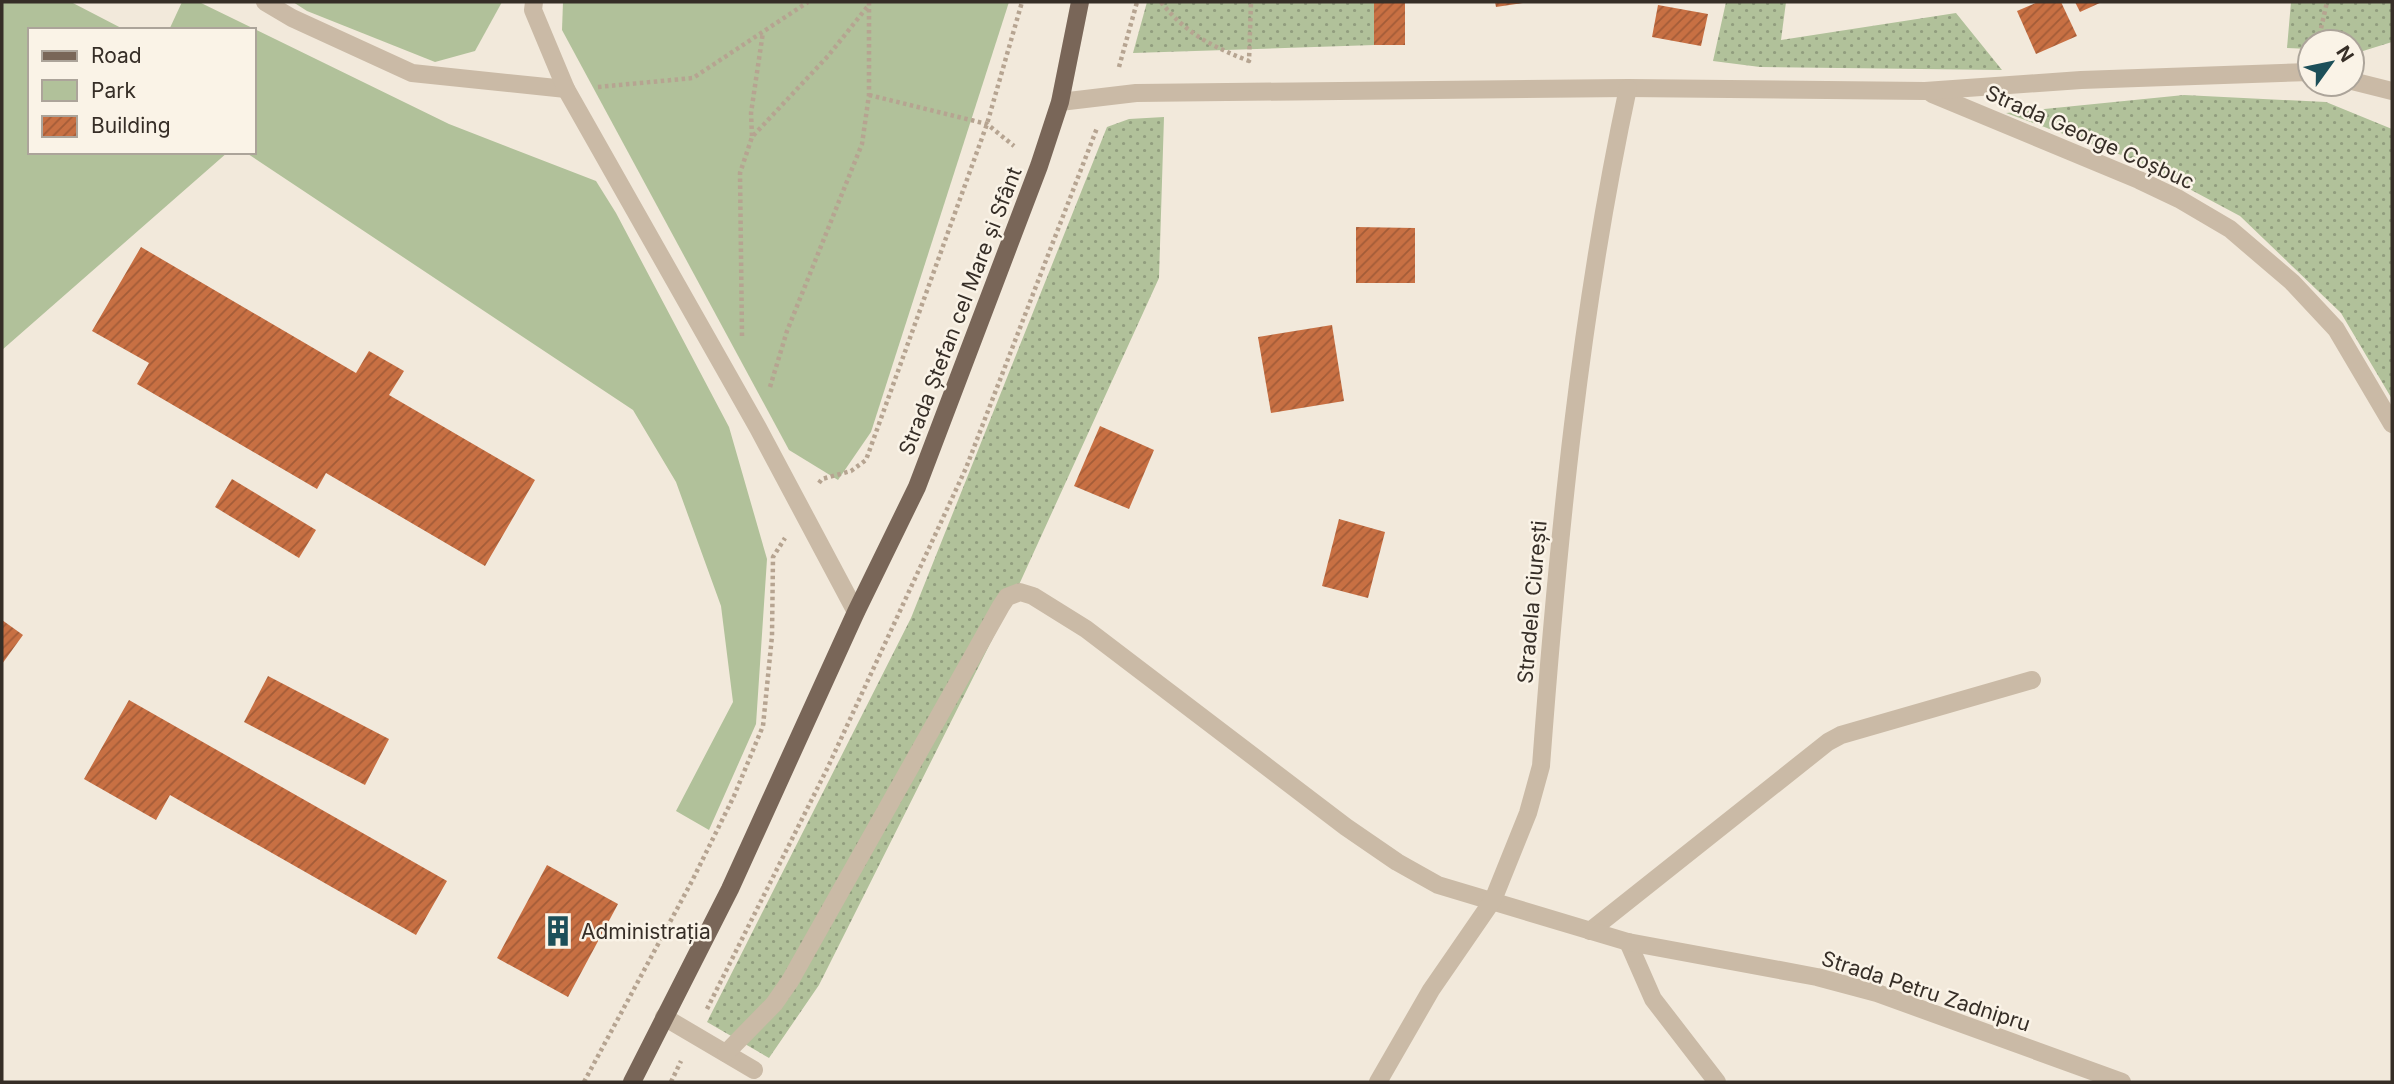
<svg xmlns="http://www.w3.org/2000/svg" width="2394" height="1084" font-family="Inter,sans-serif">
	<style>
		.green { fill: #b1c19a }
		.garden { fill: url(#garden-dots) }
		.building { fill: url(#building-hatch) }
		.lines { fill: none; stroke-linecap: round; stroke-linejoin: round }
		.path { stroke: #b6a491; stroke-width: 4.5; stroke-dasharray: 3.5 3.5; stroke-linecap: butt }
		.minor { stroke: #cabaa6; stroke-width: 18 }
		.major { stroke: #796658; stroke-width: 18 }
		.labels { text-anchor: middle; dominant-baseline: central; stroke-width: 5; stroke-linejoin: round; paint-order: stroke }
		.street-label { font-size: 21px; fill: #362e27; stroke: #faf3e7 }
		.poi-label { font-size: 21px; fill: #362e27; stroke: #faf3e7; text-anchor: start }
	</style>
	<defs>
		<pattern id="garden-dots" width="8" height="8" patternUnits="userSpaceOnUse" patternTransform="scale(1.75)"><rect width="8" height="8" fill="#b1c19a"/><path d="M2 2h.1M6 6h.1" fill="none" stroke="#919d7e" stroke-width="1.8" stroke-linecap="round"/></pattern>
		<pattern id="building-hatch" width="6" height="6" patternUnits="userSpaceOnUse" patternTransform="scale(1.75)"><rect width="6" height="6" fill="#c87043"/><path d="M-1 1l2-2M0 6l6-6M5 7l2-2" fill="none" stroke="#a35c38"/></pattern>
	</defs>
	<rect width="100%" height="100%" fill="#f2e9db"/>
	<g class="green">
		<path d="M2 2H71L125 30H30V152H228L2 350Z"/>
		<path d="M182 2H199L449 124 596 181 616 213 729 427 767 559 756 724 709 830 676 811 733 702 721 606 676 482 633 410 245 152H254V30H169Z"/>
		<path d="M293 2H502L475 51 435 62 307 11Z"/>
		<path d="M563 2H1009L871 432 838 480 789 450 562 30Z"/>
	</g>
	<g class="garden">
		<path d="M1147 2H1374V45L1133 53Z"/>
		<path d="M1726 2H1786L1781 40 1956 13 2002 70 1760 67 1713 61Z"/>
		<path d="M2291 2H2392V42L2363 51 2352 50V42H2310V49L2287 48Z"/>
		<path d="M2184 95 2326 102 2392 129V399L2341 313 2240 216 2135 160 2006 113Z"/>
		<path d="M1164 117 1159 278 1012 600 819 985 769 1058 707 1022 911 618 1107 127 1129 119Z"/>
	</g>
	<g class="building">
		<rect x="1374" y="2" width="31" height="43"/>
		<path d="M1495 2H1523V3L1496 7Z"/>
		<path d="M2038 2H2061L2077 36 2036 54 2017 11Z"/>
		<path d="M2075 2H2102L2080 12Z"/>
		<path d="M1658 5 1708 14 1701 46 1652 37Z"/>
		<path d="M1356 227 1415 228V283H1356Z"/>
		<path d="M141 247 356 373 369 351 404 371 389 395 535 480 485 566 326 473 317 489 137 384 149 363 92 331Z"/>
		<path d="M1332 325 1344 401 1271 413 1258 337Z"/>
		<path d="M1100 426 1154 450 1129 509 1074 486Z"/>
		<path d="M232 479 316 530 299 558 215 507Z"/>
		<path d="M1339 519 1385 532 1368 598 1322 586Z"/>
		<path d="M2 620 23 635 2 664Z"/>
		<path d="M268 676 389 739 365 785 244 722Z"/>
		<path d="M129 700 447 881 416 935 170 795 156 820 84 779Z"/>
		<path d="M547 865 618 904 568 997 497 958Z"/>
	</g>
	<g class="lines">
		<g class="path">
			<path d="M1161 2C1185 33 1213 47 1249 61L1251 2"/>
			<path d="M2318 42 2327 2"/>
			<path d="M1119 67 1137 2"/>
			<path d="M598 87 693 78 808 2"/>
			<path d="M869 95 987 124 1014 146"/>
			<path d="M752 136 751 113 763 32"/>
			<path d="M742 336 740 173 752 137 828 56 868 6"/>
			<path d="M770 387 787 331 862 144 869 95V2"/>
			<path d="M819 483 822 479 851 471 866 460 987 124 1022 2"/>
			<path d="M707 1009 827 769 966 468 1097 128"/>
			<path d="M584 1082 692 881 734 796 763 726 772 636 773 557 785 538"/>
			<path d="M671 1082 681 1061"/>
		</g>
		<g class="minor">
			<path d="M265 2 292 18 412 73 566 89"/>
			<path d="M534 2 533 10 566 89 758 428 856 612"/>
			<path d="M2352 81 2392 91"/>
			<path d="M1932 94 2139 180 2179 199 2230 229 2292 282 2336 329 2392 424"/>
			<path d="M1060 102 1136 93 1628 88 1925 91 2081 80 2310 72"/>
			<path d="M1590 931 1828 742 1841 735 2032 680"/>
			<path d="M1628 942 1653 999 1717 1082"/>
			<path d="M664 1017 754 1070"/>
			<path d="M726 1053 774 1004 790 981 1001 606 1007 597 1020 592 1033 596 1086 629 1346 827 1397 862 1438 885 1628 942 1817 977 1877 993 2122 1082"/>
			<path d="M1378 1082 1431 990 1493 900 1528 813 1541 766C1558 538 1580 312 1628 88"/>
		</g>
		<path class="major" d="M632 1082 730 889 856 612 917 487 1039 166 1060 102 1080 2"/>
	</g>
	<defs>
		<symbol id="building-bare" viewBox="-9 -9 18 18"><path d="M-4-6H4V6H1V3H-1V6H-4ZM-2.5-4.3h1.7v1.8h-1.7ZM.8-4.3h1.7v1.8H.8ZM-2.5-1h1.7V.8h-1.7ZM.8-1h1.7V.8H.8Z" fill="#1c4f59" stroke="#faf3e7" stroke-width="2.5" paint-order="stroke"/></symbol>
	</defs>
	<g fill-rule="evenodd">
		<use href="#building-bare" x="536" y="909" width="44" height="44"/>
	</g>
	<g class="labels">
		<g class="street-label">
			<text transform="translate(2090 137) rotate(24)">Strada George Coșbuc</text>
			<text transform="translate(960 311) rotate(-69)">Strada Ștefan cel Mare și Sfânt</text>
			<text transform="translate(1532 602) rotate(-85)">Stradela Ciurești</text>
			<text transform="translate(1926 991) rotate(18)">Strada Petru Zadnipru</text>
		</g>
		<g class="poi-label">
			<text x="581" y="931">Administrația</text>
		</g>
	</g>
	<rect width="2394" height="1084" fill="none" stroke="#362e27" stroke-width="7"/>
	<rect x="28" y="28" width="228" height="126" fill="#faf3e7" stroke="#aca49a" stroke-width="2"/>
	<rect x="42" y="51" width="35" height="10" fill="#796658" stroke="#aca49a" stroke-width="2"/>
	<text x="91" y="63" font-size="21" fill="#362e27">Road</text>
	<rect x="42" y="80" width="35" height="21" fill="#b1c19a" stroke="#aca49a" stroke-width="2"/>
	<text x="91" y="98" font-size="21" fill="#362e27">Park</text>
	<rect x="42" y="116" width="35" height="21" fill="url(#building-hatch)" stroke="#aca49a" stroke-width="2"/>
	<text x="91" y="133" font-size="21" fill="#362e27">Building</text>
	<g transform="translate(2331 63) rotate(57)"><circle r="33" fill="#faf3e7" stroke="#aca49a" stroke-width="2"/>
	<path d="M0-5L12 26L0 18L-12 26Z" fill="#1c4f59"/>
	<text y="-10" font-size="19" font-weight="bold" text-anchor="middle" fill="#362e27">N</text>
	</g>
</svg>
